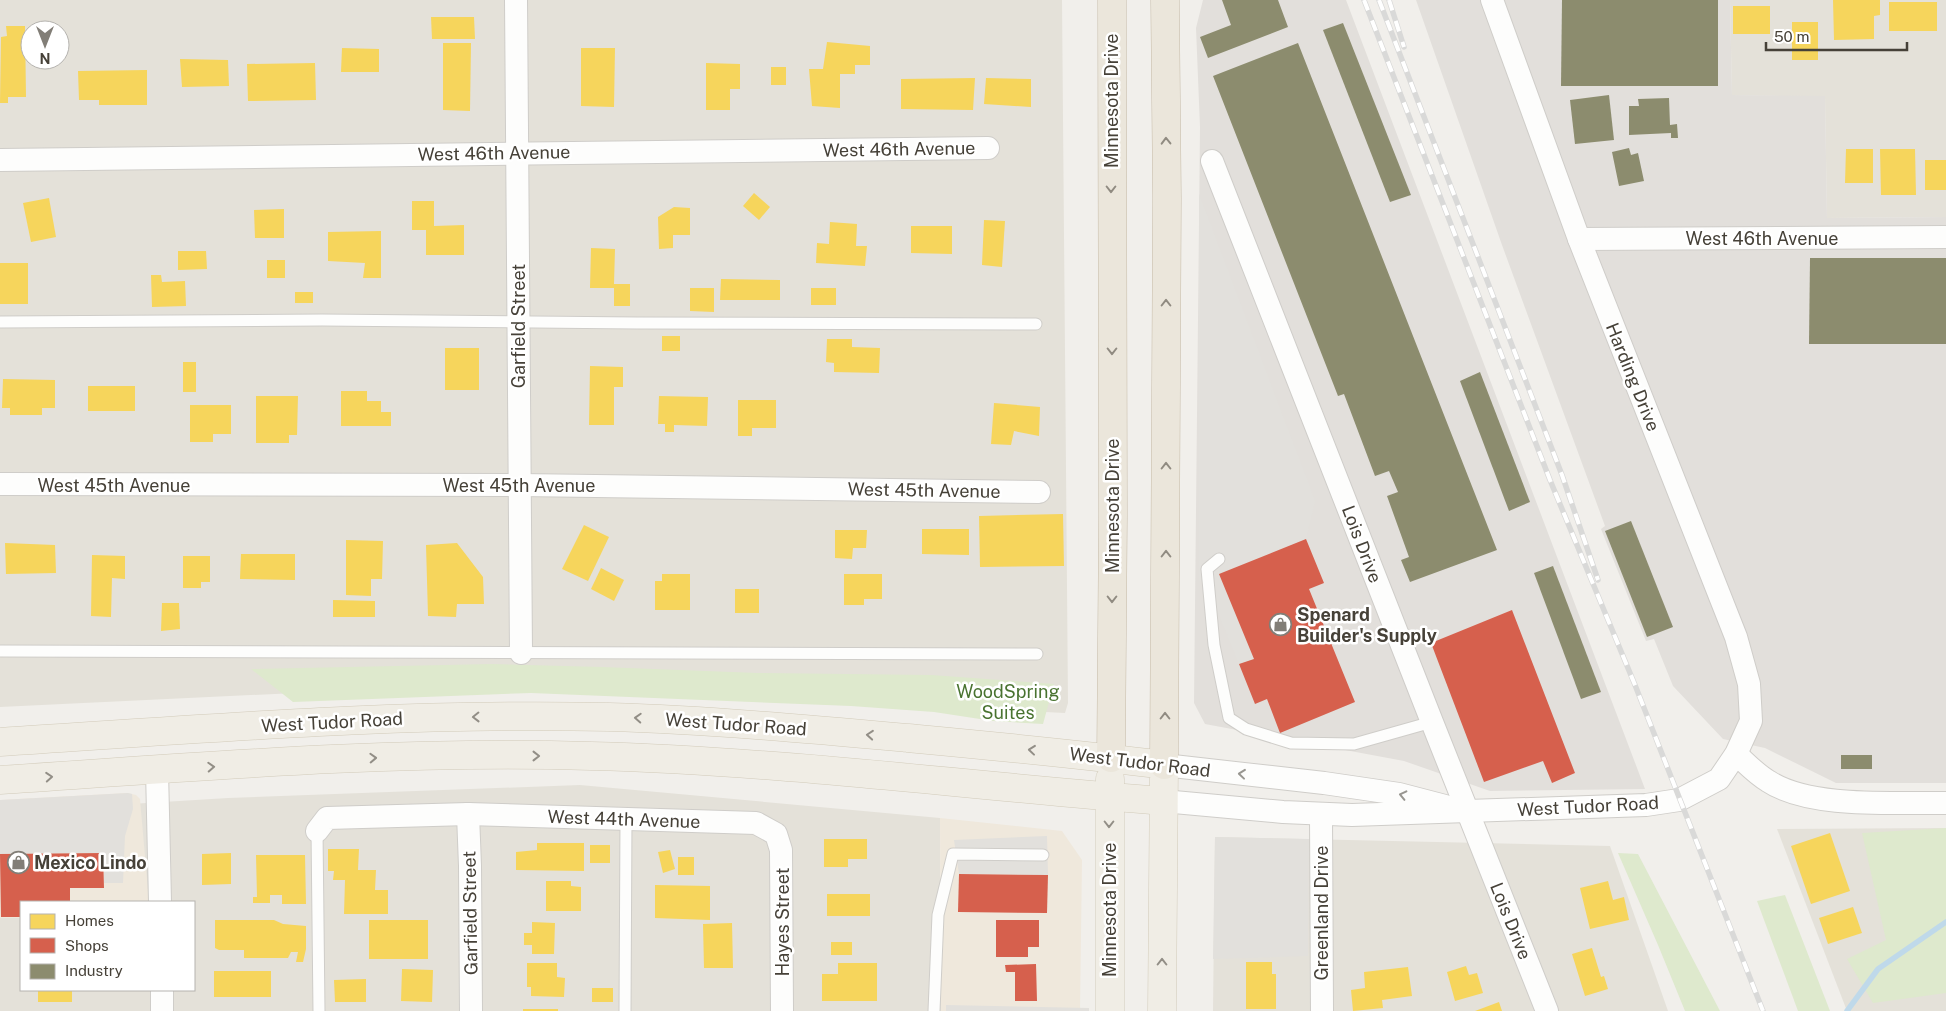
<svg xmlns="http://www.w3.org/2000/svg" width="1946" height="1011" font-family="'Public Sans',sans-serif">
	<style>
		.residential { fill: #e4e1d9; fill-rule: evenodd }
		.commercial { fill: #efe8dc }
		.industrial { fill: #e2dfdb }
		.green { fill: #dee9cd }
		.parking { fill: #e2e0dc }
		.homes { fill: #f6d55c }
		.shops { fill: #d6604d }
		.industry { fill: #8c8c6e }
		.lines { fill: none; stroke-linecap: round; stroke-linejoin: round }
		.stream { stroke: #bfd9ea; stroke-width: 5.5 }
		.lane-casing { stroke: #cfcdc9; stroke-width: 13 }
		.street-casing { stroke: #cfcdc9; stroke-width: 24 }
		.primary-casing { stroke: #d2cbba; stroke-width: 29 }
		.highway-casing { stroke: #c6bba8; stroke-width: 29 }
		.lane { stroke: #fdfdfc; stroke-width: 11 }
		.street { stroke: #fdfdfc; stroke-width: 22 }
		.primary { stroke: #f0ede5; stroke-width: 28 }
		.highway { stroke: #ebe6db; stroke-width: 28 }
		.rail-casing { stroke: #d9d9d8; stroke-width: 5.5 }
		.rail { stroke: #fff; stroke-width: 4; stroke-dasharray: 11; stroke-linecap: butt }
		.oneway { stroke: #908b81 }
		.oneway2 { stroke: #928e86 }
		.oneway3 { stroke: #989690 }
		.labels { text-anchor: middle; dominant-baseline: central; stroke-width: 5; stroke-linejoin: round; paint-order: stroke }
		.street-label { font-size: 18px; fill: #464138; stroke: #fff }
		.poi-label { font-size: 18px; font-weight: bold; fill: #464138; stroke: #fff; text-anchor: start }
		.park-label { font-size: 18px; fill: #497330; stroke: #fff }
	</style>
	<rect width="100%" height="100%" fill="#f1efeb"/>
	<g class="residential">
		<path d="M0 0H1062L1068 703 1065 713 731 696 422 687 0 707ZM30 30H60V60H30Z"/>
		<path d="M1730 0H1946V217L1827 218 1825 97 1732 95Z"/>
		<path d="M580 785 940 818 941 1011H0V812L228 798ZM21 902H194V990H21Z"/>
		<path d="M1946 828V1011H1847L1777 829Z"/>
		<path d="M1215 837 1610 846 1668 1011H1213Z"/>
	</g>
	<g class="commercial">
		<path d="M128 793 136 795 140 799 149 902H21V918H0V800Z"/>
		<path d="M940 818 1062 831 1082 860 1080 1011H941Z"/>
	</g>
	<g class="industrial">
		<path d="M1203 0H1346L1645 789 1490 791 1404 761 1205 724 1194 703 1200 127 1196 28Z"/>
		<path d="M1416 0H1730L1732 95 1825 96 1827 218 1946 217V783H1836L1765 748 1723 739 1673 686 1654 639 1646 641 1601 529 1605 526 1502 245Z"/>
	</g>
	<g class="green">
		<path d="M492 664 602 667 758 673 931 675 1054 684 1043 724 993 721 934 712 851 706 531 693 293 702 251 669Z"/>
		<path d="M1946 828V993L1873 1003 1847 959 1886 940 1862 833Z"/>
		<path d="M1618 853 1638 854 1720 1011H1685L1658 945Z"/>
		<path d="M1785 895 1830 1011H1798L1757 901Z"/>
	</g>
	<g class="parking">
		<path d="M1199 194 1315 501 1306 539 1219 574 1254 659 1239 664 1208 588 1199 581Z"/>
		<path d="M128 793 132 794 133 809 125 836 123 883H104L103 853 1 854 0 878V800Z"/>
		<path d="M1047 836 1048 875 959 874 954 840Z"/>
		<path d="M1215 837 1309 839 1308 956 1213 959Z"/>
		<path d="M946 1005 1089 1008V1011H946Z"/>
	</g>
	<g class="homes">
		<path d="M1833 0H1880V15L1874 16V39L1834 40Z"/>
		<rect x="1889" y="2" width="48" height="29"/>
		<rect x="1733" y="6" width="37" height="28"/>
		<path d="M431 17H474L475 39H432Z"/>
		<rect x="1792" y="22" width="26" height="38"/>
		<path d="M6 26H25L26 97H8V103H0L1 37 7 36Z"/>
		<path d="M827 42 870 46V65H855V74H840V108L812 106 809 69H823Z"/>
		<path d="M443 43H471L470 111 443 110Z"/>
		<path d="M342 48 379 49V72H341Z"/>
		<path d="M581 48H615L614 107 581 106Z"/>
		<path d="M180 59 228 60 229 86 182 87Z"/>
		<path d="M315 63 316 100 248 101 247 64Z"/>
		<path d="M706 63 740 64V89H730V110H706Z"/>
		<rect x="771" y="67" width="15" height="18"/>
		<path d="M147 70V105H99V100H79L78 71Z"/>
		<path d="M975 78 973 110 901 109V79Z"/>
		<path d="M986 78 1031 79V107L984 104Z"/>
		<path d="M1846 149H1873V183H1845Z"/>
		<path d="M1880 149H1915L1916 195H1881Z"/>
		<rect x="1925" y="160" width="21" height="30"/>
		<path d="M754 193 770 207 759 220 743 206Z"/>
		<path d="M49 198 56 237 31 242 23 203Z"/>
		<path d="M412 201H434V226L464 225V255H426V230H412Z"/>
		<path d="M674 207 690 208V235H673V248L659 249 658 217Z"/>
		<path d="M284 209V238H255L254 210Z"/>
		<path d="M984 220 1005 221 1002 267 982 265Z"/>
		<path d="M830 222 857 224 856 246H867L865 266 816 263 817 243 829 244Z"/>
		<path d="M911 226H952V254L911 253Z"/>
		<path d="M381 231V278H363L365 263 328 261V232Z"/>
		<path d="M591 248 615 249 614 284H630V306H614V288H590Z"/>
		<path d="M178 251H206L207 269 178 270Z"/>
		<rect x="267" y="260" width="18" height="18"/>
		<rect x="0" y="263" width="28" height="41"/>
		<path d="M151 275H161L162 282 185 281 186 306 152 307Z"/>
		<path d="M721 279 780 280V300H720Z"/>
		<path d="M690 288H714V312L690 311Z"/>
		<rect x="811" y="288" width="25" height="17"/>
		<rect x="295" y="292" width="18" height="11"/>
		<rect x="662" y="336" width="18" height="15"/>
		<path d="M827 339H852V347L880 348 879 373 834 372V363L826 362Z"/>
		<rect x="445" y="348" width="34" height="42"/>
		<rect x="183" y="362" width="13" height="30"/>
		<path d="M590 366 623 367V387H614V425H589Z"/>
		<path d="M3 379 55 380V408H42V415H10V408H2Z"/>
		<rect x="88" y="386" width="47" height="25"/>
		<path d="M341 391H367V401H381V412H391V426H341Z"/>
		<path d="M256 396H298L297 435H289V443H256Z"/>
		<path d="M659 396 708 397 707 426 674 425V432H665V424H658Z"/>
		<path d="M738 400H776V428H752V436H738Z"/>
		<path d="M994 403 1040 407 1039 436 1014 431 1011 445 991 444Z"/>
		<path d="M190 405H231V434H213V442H190Z"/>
		<path d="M1063 514 1064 566 980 567 979 516Z"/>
		<path d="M584 525 609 537 588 581 562 569Z"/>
		<path d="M922 529H969V555L922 554Z"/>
		<path d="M835 530H867L866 548H853L852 559 835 558Z"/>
		<path d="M346 540 383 541 382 579H371V596L346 595Z"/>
		<path d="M5 543 55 545 56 573 6 574Z"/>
		<path d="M457 543 483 577 484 604H457L456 617 428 616 426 545Z"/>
		<path d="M241 554H295V580L240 579Z"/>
		<path d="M92 555 125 556V579L112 578 111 617 91 616Z"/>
		<path d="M183 556H210V582H201V588H183Z"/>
		<path d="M601 568 624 580 614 601 591 589Z"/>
		<path d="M662 574H690V610H655V581H662Z"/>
		<path d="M844 574H882V599H864V605H844Z"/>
		<rect x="735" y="589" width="24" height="24"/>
		<path d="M333 600 375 601V617H333Z"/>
		<path d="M162 603H179L180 629 161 631Z"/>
		<path d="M1830 833 1850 891 1811 904 1791 846Z"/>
		<path d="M824 839H867V859H848V867H824Z"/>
		<path d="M537 843H584V871L516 870V852L537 850Z"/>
		<rect x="590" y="845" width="20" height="18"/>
		<path d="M328 849H359L358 870H376L375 890H388V914H344L345 880H333L334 871H328Z"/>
		<path d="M670 850 675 869 663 873 658 852Z"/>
		<path d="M231 853V884L202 885V854Z"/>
		<path d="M256 855H305L306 904H282V895H270V903H253V897H257Z"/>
		<rect x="678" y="857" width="16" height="18"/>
		<path d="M546 881H571V886L581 887V911H546Z"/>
		<path d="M1608 881 1613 900 1624 897 1629 920 1590 929 1580 888Z"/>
		<path d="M655 885 710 886V920L655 918Z"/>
		<rect x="827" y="894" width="43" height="22"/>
		<path d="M1853 907 1862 933 1828 944 1819 918Z"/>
		<path d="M215 920H274L283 924 306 926V949L303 962H296L298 952H291L288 958H244V950H219L215 948Z"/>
		<rect x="369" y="920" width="59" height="39"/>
		<path d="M532 922 555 923 554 954H532V945H524V933H532Z"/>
		<path d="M732 923 733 968H704L703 924Z"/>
		<rect x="831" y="942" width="21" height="13"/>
		<path d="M1592 948 1601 977 1604 976 1608 989 1585 996 1572 954Z"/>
		<path d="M1246 962H1272V974H1276V1009H1246Z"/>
		<path d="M527 963H557V977L565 978 564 997 531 996V987H527Z"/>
		<path d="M838 963H877V1001H822V974H838Z"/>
		<path d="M1466 966 1469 975 1477 973 1483 993 1455 1001 1447 972Z"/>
		<path d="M1408 967 1412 996 1382 1000 1383 1008 1353 1011 1351 990 1365 988 1364 972Z"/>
		<path d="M402 969 433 970 432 1002 401 1001Z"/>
		<rect x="214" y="971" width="57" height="26"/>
		<path d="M366 979V1002H335L334 980Z"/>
		<rect x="592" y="988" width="21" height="14"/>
		<rect x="38" y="990" width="34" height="12"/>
		<path d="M1499 1002 1502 1011H1475Z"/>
		<rect x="523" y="1009" width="35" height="2"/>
	</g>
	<g class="shops">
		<path d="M1306 539 1324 583 1309 589 1355 702 1280 733 1267 699 1255 704 1239 664 1254 659 1219 574Z"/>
		<path d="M1512 610 1575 773 1552 783 1543 761 1484 782 1431 643Z"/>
		<path d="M103 853 104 888H70V902H21V917H1L0 854Z"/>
		<path d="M959 874 1048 875 1047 913 958 912Z"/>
		<path d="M996 920H1039V947H1028V957H996Z"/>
		<path d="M1036 964 1037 1001H1015V972H1006L1005 965Z"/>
	</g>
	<g class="industry">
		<path d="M1222 0H1278L1288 27 1208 58 1200 37 1231 25Z"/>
		<path d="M1562 0H1718V86H1561Z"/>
		<path d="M1343 23 1411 195 1390 202 1323 30Z"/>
		<path d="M1298 43 1497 550 1410 582 1401 560 1409 557 1387 496 1398 492 1389 471 1375 476 1344 394 1338 396 1213 76Z"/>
		<path d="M1609 95 1614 140 1575 144 1570 100Z"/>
		<path d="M1669 98 1670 125 1677 124 1678 138H1671V133L1629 135V106H1639L1638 99Z"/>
		<path d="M1629 148 1631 155 1638 153 1644 181 1619 186 1612 152Z"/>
		<path d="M1810 258H1946V344H1809Z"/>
		<path d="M1480 372 1530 502 1509 511 1460 381Z"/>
		<path d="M1631 521 1673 627 1647 637 1605 531Z"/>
		<path d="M1553 566 1601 692 1581 699 1534 573Z"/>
		<rect x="1841" y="755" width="31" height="14"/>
	</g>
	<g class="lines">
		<path class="stream" d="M1847 1011 1878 969 1946 922"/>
		<defs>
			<g id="lane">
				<path d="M0 322 322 320 637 323 1036 324"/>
				<path d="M1219 559 1207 569 1214 645 1229 718 1246 729 1291 743 1354 744 1432 722"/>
				<path d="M0 651 1037 654"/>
				<path d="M317 831 319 1011"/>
				<path d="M625 1011 626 819"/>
				<path d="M934 1011 938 915 953 854 1043 855"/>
			</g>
			<g id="street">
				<path d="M516 0 521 653"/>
				<path d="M0 160 988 148"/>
				<path d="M1212 161 1432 722 1547 1011"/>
				<path d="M1579 239 1946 237"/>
				<path d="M0 484 520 485 1039 492"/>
				<path d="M1736 754C1746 763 1756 774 1768 781 1810 809 1896 802 1946 803"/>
				<path d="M1164 765 1324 783 1399 794 1445 806"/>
				<path d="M157 770 160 902"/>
				<path d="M1163 801 1283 812 1352 815 1646 805 1679 800 1719 779 1736 754 1751 721 1749 684 1736 637 1579 239 1492 0"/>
				<path d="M468 814 470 866 471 1011"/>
				<path d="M1321 815 1322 1011"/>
				<path d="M317 831 327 818 468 814 756 823 776 834 781 850 782 1011"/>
				<path d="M162 990V1011"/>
			</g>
			<g id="primary">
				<path d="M0 742C203 729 406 712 609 717 709 720 808 729 908 738 993 746 1079 754 1164 765L1162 1011"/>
				<path d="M0 780C196 767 394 750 591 756 782 761 972 786 1163 801"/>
				<path d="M1110 1011V779"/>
			</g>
			<g id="highway">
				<path d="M1111 758 1113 515 1112 0"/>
				<path d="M1164 765 1167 198 1165 0"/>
			</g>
		</defs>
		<use href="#lane" class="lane-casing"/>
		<use href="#street" class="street-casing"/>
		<use href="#primary" class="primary-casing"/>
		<use href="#highway" class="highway-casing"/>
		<use href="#lane" class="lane"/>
		<use href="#street" class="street"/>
		<use href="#primary" class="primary"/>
		<use href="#highway" class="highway"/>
		<defs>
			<g id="rail">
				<path d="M1364 0 1550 480 1635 685 1763 1011"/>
				<path d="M1379 0 1562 475 1598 580"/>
				<path d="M1389 0 1404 47"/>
			</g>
		</defs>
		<use href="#rail" class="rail-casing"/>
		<use href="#rail" class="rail"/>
	</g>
	<defs><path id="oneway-chevron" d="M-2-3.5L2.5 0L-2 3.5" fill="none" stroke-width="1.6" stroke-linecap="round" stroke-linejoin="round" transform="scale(1.25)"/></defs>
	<g class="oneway">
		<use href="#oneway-chevron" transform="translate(1166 141) rotate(-91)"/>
		<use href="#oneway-chevron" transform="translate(1111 189) rotate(90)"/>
		<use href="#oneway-chevron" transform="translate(1166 303) rotate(-90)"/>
		<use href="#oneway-chevron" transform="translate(1112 351) rotate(90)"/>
		<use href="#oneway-chevron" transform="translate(1166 466) rotate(-90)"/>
		<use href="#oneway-chevron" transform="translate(1166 554) rotate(-90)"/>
		<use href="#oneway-chevron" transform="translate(1112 599) rotate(90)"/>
		<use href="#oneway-chevron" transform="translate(1165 716) rotate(-90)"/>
	</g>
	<g class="oneway2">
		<use href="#oneway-chevron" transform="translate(476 717) rotate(179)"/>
		<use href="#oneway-chevron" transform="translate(638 718) rotate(-177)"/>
		<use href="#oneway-chevron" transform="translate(870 735) rotate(-175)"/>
		<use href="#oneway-chevron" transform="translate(1032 750) rotate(-174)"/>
		<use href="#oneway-chevron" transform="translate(536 756)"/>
		<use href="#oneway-chevron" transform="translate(373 758) rotate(-2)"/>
		<use href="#oneway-chevron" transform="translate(211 767) rotate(-3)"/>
		<use href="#oneway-chevron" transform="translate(49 777) rotate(-4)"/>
		<use href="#oneway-chevron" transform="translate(1109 824) rotate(90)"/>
		<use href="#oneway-chevron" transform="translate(1162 962) rotate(-90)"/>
	</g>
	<g class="oneway3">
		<use href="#oneway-chevron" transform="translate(1242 774) rotate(-174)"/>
		<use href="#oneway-chevron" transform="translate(1403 795) rotate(-167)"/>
	</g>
	<defs>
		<symbol id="shop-ring" viewBox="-11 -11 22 22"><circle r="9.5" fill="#fff" stroke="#827e77" stroke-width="1.5"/><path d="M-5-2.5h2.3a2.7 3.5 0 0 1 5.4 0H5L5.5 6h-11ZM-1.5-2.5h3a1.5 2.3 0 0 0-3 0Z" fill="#827e77"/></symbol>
	</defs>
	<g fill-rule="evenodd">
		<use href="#shop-ring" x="1268" y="612" width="25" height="25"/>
		<use href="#shop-ring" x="6" y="850" width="25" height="25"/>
	</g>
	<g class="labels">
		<g class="street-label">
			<text transform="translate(1111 101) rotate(-90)">Minnesota Drive</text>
			<text transform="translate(899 149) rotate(-1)">West 46th Avenue</text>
			<text transform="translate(494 153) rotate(-1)">West 46th Avenue</text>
			<text x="1762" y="238">West 46th Avenue</text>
			<text transform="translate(518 326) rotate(-90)">Garfield Street</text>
			<text transform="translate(1633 377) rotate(68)">Harding Drive</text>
			<text x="114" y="485">West 45th Avenue</text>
			<text x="519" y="485">West 45th Avenue</text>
			<text transform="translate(924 490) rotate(1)">West 45th Avenue</text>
			<text transform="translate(1112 506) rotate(-90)">Minnesota Drive</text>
			<text transform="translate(1362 544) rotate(69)">Lois Drive</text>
			<text transform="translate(332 722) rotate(-3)">West Tudor Road</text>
			<text transform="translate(736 724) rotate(4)">West Tudor Road</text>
			<text transform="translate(1140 762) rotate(7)">West Tudor Road</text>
			<text transform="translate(1588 806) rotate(-3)">West Tudor Road</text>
			<text transform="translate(624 819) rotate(2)">West 44th Avenue</text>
			<text transform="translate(1109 910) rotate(-90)">Minnesota Drive</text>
			<text transform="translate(470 913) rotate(-91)">Garfield Street</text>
			<text transform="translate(1321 913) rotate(-90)">Greenland Drive</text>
			<text transform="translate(1511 921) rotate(68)">Lois Drive</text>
			<text transform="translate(782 922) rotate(-90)">Hayes Street</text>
		</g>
		<g class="poi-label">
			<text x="1297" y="614">Spenard<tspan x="1297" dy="21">Builder's Supply</tspan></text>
			<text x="34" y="862">Mexico Lindo</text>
		</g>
		<g class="park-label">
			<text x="1008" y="691">WoodSpring<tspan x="1008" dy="21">Suites</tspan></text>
		</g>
	</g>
	<rect x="20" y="901" width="175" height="90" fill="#ffffff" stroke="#b5b3af"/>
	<rect x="30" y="914" width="25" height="15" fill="#f6d55c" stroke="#b5b3af"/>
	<text x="65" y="926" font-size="15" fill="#464138">Homes</text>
	<rect x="30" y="938" width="25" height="15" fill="#d6604d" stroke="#b5b3af"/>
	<text x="65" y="951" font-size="15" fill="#464138">Shops</text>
	<rect x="30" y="964" width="25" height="15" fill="#8c8c6e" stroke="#b5b3af"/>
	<text x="65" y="976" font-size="15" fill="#464138">Industry</text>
	<g transform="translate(45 45) rotate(180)"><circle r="24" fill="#ffffff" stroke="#b5b3af"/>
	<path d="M0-4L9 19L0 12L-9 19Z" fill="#827e77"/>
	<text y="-8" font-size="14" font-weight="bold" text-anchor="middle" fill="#464138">N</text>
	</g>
	<path d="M1766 42v8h141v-8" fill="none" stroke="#464138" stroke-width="2.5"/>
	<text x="1774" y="42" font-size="15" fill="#464138" stroke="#ffffff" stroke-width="4" paint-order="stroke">50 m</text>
</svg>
